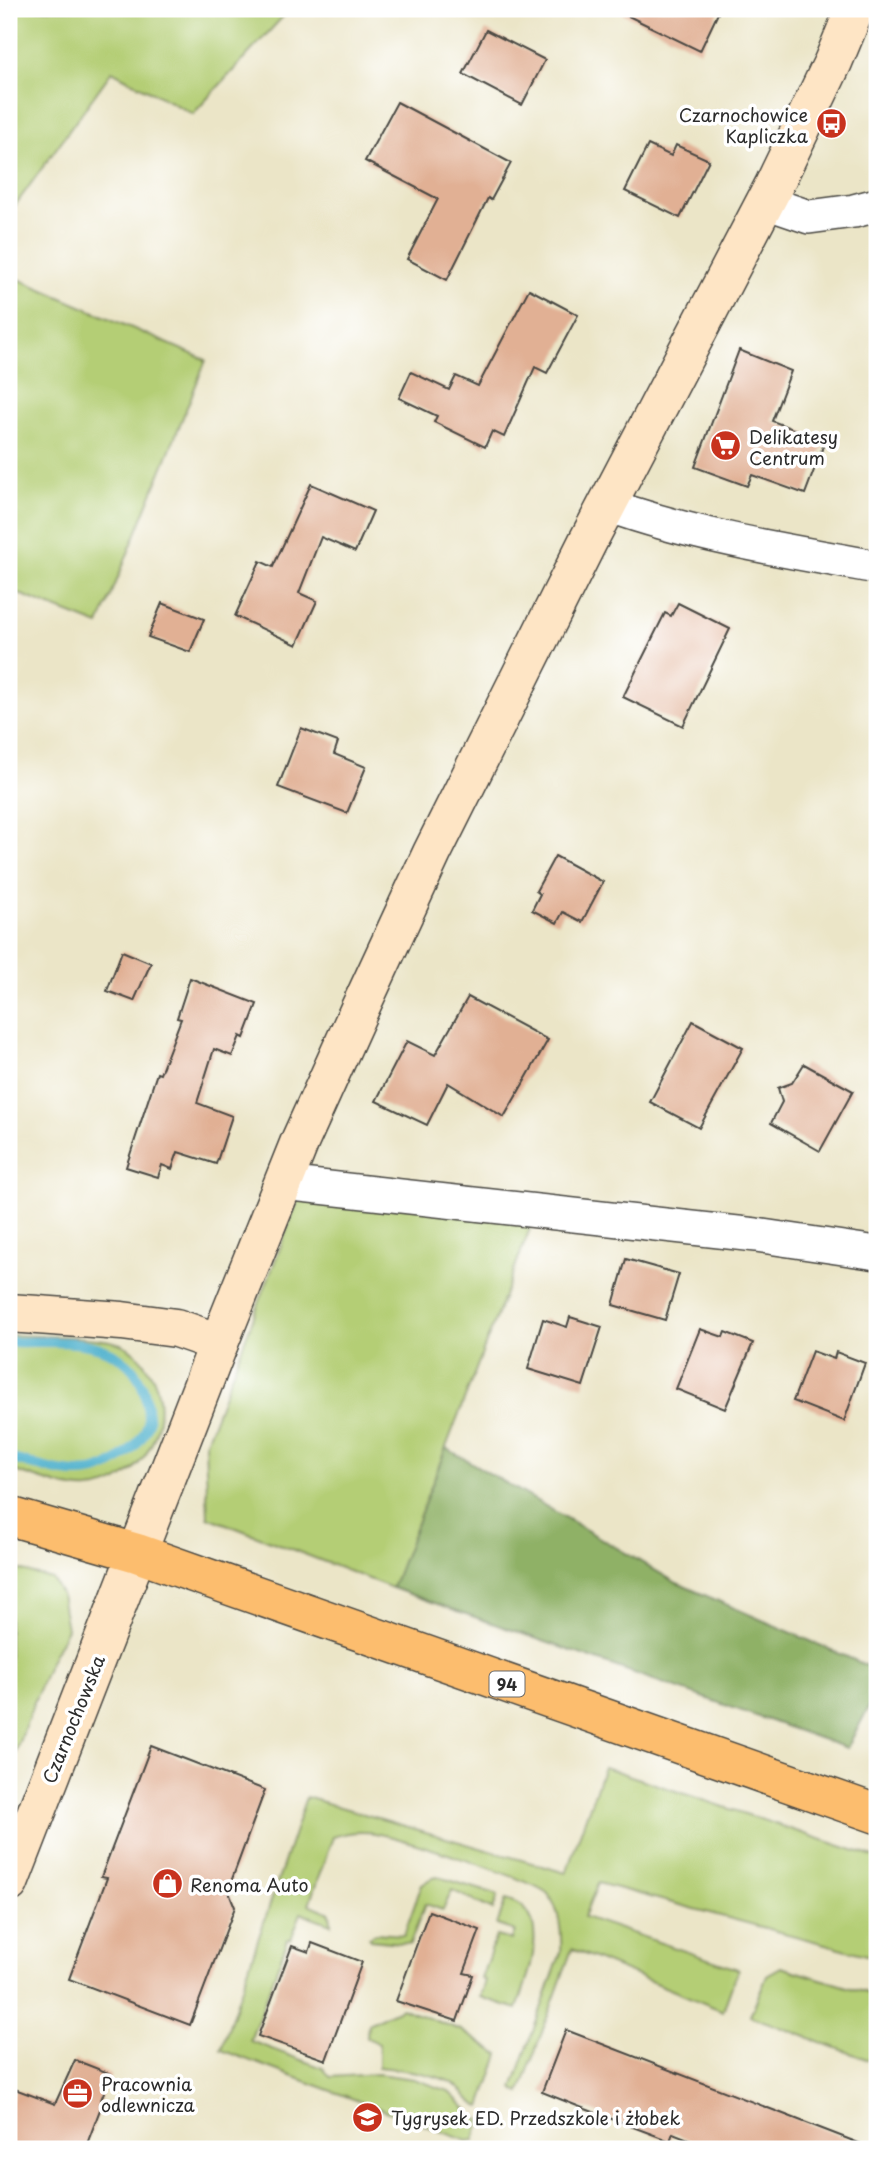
<svg xmlns="http://www.w3.org/2000/svg" width="886" height="2158" font-family="'Playpen Sans',sans-serif">
	<style>
		.green { fill: #b4ce74; stroke: #707c50; stroke-width: 2 }
		.forest { fill: #8fb166; stroke: #5d6e48; stroke-width: 2 }
		.lines { fill: none; stroke-linecap: round; stroke-linejoin: round }
		.stream { stroke: #4db0cc; stroke-width: 10 }
		.building { fill: #e1b094 }
		.street-casing { stroke: #484742; stroke-width: 36 }
		.secondary-casing { stroke: #484742; stroke-width: 41 }
		.primary-casing { stroke: #484742; stroke-width: 41 }
		.street { stroke: #fff; stroke-width: 33 }
		.secondary { stroke: #fee5c5; stroke-width: 38 }
		.primary { stroke: #fcbd6e; stroke-width: 38 }
		.labels { text-anchor: middle; dominant-baseline: central; stroke-width: 7; stroke-linejoin: round; paint-order: stroke }
		.shield { fill: #fff; stroke: #6b6b6b; stroke-width: 2 }
		.shield-label { font-size: 16px; font-weight: bold; fill: #2b2b2b }
		.poi-label { font-size: 18px; fill: #2b2b2b; stroke: #fff; text-anchor: start }
		.street-label { font-size: 18px; fill: #2b2b2b; stroke: #fff }
	</style>
	<rect width="100%" height="100%" fill="#fff"/>
	<filter id="ink" filterUnits="userSpaceOnUse"><feTurbulence type="fractalNoise" baseFrequency=".0143" numOctaves="2"/><feDisplacementMap in="SourceGraphic" scale="14" xChannelSelector="R" yChannelSelector="G"/><feConvolveMatrix kernelMatrix="1 2 1 2 8 2 1 2 1" color-interpolation-filters="sRGB"/></filter>
	<filter id="wash" filterUnits="userSpaceOnUse"><feTurbulence type="fractalNoise" baseFrequency=".00686" numOctaves="4" result="noise"/><feDisplacementMap in="SourceGraphic" scale="28" xChannelSelector="R" yChannelSelector="G"/><feGaussianBlur stdDeviation="1.57" result="paint"/><feColorMatrix in="noise" values="0 0 0 0 0 0 0 0 0 0 0 0 0 0 0 0 0 1.4 0 .05"/><feComposite in="paint" operator="in"/></filter>
	<g filter="url(#wash)">
		<rect width="100%" height="100%" fill="#ebe5c7"/>
		<g class="green">
			<path d="M9 9H290L193 114 112 71 9 214Z"/>
			<path d="M9 275 206 360 99 625 9 590Z"/>
			<path d="M300 1196 534 1218 392 1588 208 1517 205 1444Z"/>
			<path d="M9 1335C36 1337 99 1335 121 1344 133 1349 141 1358 148 1369 179 1414 145 1486 89 1489 67 1491 33 1476 11 1470L9 1472Z"/>
			<path d="M9 1567 52 1579 61 1594 67 1629 48 1665 9 1769Z"/>
			<path d="M604 1767 877 1858V1958L598 1883 584 1917 738 1969 723 2011 572 1949 520 2093 513 2088 561 1952C562 1934 560 1909 548 1894 537 1881 398 1837 375 1833 361 1831 347 1832 333 1837L309 1904 330 1913 331 1924 301 1913 291 1939H288L250 2041 323 2068 330 2077 378 2074 414 2079 449 2091 470 2112V2116L481 2120 474 2140 467 2141 221 2050 306 1797 566 1873Z"/>
			<path d="M439 1877 498 1895 493 1910 452 1890 443 1910 425 1904 410 1944 371 1940 369 1937 375 1933 404 1935 422 1884 432 1878Z"/>
			<path d="M506 1899C556 1910 527 1979 517 2009L480 1997 485 1980 481 1979 496 1936 512 1940 515 1931 497 1925Z"/>
			<path d="M781 1967 877 1996V2063L750 2016 767 1975Z"/>
			<path d="M401 2008 461 2030 499 2055 481 2107C468 2103 463 2088 451 2082 428 2072 403 2070 379 2067V2044L367 2037 368 2024Z"/>
		</g>
		<path class="forest" d="M446 1448 677 1583 877 1670V1692L847 1748 392 1588Z"/>
		<g class="lines">
			<path class="stream" d="M9 1342C38 1343 72 1339 100 1348 129 1358 144 1377 147 1407 147 1412 149 1418 148 1423 143 1444 118 1463 99 1470 70 1479 37 1465 9 1458"/>
		</g>
		<g id="blocks">
			<g class="building">
				<path d="M614 9H720L700 51Z"/>
				<path d="M486 30 545 60 522 105 463 74Z"/>
				<path d="M397 102 511 163 491 200 488 198 447 280 407 259 438 199 365 161Z"/>
				<path d="M648 145 671 156 676 145 709 160 680 218 625 191Z"/>
				<path d="M529 289 578 315 547 373 535 367 504 437 492 431 485 447 434 422 437 416 399 398 411 372 449 390 456 376 478 386Z"/>
				<path d="M739 350 791 371 772 421 825 441 805 494 752 475 747 486 695 467Z"/>
				<path d="M311 484 373 511 355 552 321 537 299 593 317 601 297 645 235 616 260 561 273 567Z"/>
				<path d="M162 603 204 619 190 652 148 637Z"/>
				<path d="M678 603 730 629 683 726 623 697 665 613 671 616Z"/>
				<path d="M301 728 338 742 334 754 366 767 347 813 278 787Z"/>
				<path d="M555 856 603 882 582 922 563 912 557 923 532 910 540 894 536 891Z"/>
				<path d="M122 951 151 963 134 1001 107 991Z"/>
				<path d="M190 978 257 1004 244 1038 240 1036 232 1056 214 1049 197 1103 232 1116 216 1164 178 1152 172 1169 162 1165 158 1177 126 1167 157 1073 160 1074 181 1019 177 1018Z"/>
				<path d="M468 997 548 1040 504 1117 448 1083 427 1125 376 1101 407 1041 435 1055Z"/>
				<path d="M693 1021 743 1048 699 1128 650 1102Z"/>
				<path d="M804 1064 853 1091 820 1151 771 1123 782 1102 778 1088 792 1083Z"/>
				<path d="M626 1259 679 1274 665 1320 613 1305Z"/>
				<path d="M570 1317 602 1327 583 1386 528 1369 543 1319 567 1327Z"/>
				<path d="M700 1329 723 1337 725 1332 753 1343 725 1409 676 1389Z"/>
				<path d="M812 1351 834 1359 836 1352 865 1363 844 1421 793 1401Z"/>
				<path d="M151 1746 265 1790 228 1890 235 1907 190 2025 69 1979 107 1878 101 1877Z"/>
				<path d="M429 1911 480 1930 464 1973 473 1975 457 2021 396 2001Z"/>
				<path d="M312 1943 362 1962 326 2060 258 2036 292 1946 309 1952Z"/>
				<path d="M566 2030 869 2147V2149H714L673 2133 670 2141 580 2107 542 2092Z"/>
				<path d="M75 2060 111 2074 99 2105 101 2107 85 2149H9V2106L15 2089 55 2104Z"/>
			</g>
		</g>
	</g>
	<g filter="url(#ink)">
		<use href="#blocks" fill-opacity="0" stroke="#484742" stroke-width="2"/>
		<g class="lines">
			<defs>
				<g id="street">
					<path d="M765 202 809 217 854 211 877 205"/>
					<path d="M607 505C694 536 786 551 877 567"/>
					<path d="M283 1183 756 1235 877 1253"/>
				</g>
				<g id="secondary">
					<path d="M9 1313 122 1321 176 1328 219 1343"/>
					<path d="M9 1883 219 1343 300 1141 361 1006 432 853 587 543 773 187 833 62 855 9"/>
				</g>
				<path id="primary" d="M9 1516 137 1553 877 1814"/>
			</defs>
			<use href="#street" class="street-casing"/>
			<use href="#secondary" class="secondary-casing"/>
			<use href="#primary" class="primary-casing"/>
			<use href="#street" class="street"/>
			<use href="#secondary" class="secondary"/>
			<use href="#primary" class="primary"/>
		</g>
	</g>
	<defs>
		<symbol id="bus-disc" viewBox="-11 -11 22 22"><circle r="9.5" fill="#c8321e" stroke="#fff"/><path d="M-5-6H5V4H4V6H2V4H-2V6H-4V4H-5ZM-3.5-4V0h7V-4ZM-3.5 1.2v1.5H-2V1.2ZM2 1.2v1.5H3.5V1.2Z" fill="#fff"/></symbol>
		<symbol id="supermarket-disc" viewBox="-11 -11 22 22"><circle r="9.5" fill="#c8321e" stroke="#fff"/><path d="M-6-5.5h2.5l.6 2H6L4.5 2H-2.5L-4.4-4H-6ZM-1.5 3.2a1.3 1.3 0 1 0 .1 0ZM3 3.2a1.3 1.3 0 1 0 .1 0Z" fill="#fff"/></symbol>
		<symbol id="shop-disc" viewBox="-11 -11 22 22"><circle r="9.5" fill="#c8321e" stroke="#fff"/><path d="M-5-2.5h2.3a2.7 3.5 0 0 1 5.4 0H5L5.5 6h-11ZM-1.5-2.5h3a1.5 2.3 0 0 0-3 0Z" fill="#fff"/></symbol>
		<symbol id="office-disc" viewBox="-11 -11 22 22"><circle r="9.5" fill="#c8321e" stroke="#fff"/><path d="M-6-3h4V-5.5h4V-3h4V5H-6ZM-1-4.5V-3h2v-1.5ZM-6 0V1H6V0Z" fill="#fff"/></symbol>
		<symbol id="school-disc" viewBox="-11 -11 22 22"><circle r="9.5" fill="#c8321e" stroke="#fff"/><path d="M0-5L7-2L0 1L-7-2ZM-4 1L0 2.5L4 1V4Q0 6-4 4Z" fill="#fff"/></symbol>
	</defs>
	<g fill-rule="evenodd">
		<use href="#bus-disc" x="814" y="106" width="35" height="35"/>
		<use href="#supermarket-disc" x="708" y="428" width="35" height="35"/>
		<use href="#shop-disc" x="150" y="1866" width="35" height="35"/>
		<use href="#office-disc" x="60" y="2076" width="35" height="35"/>
		<use href="#school-disc" x="350" y="2100" width="35" height="35"/>
	</g>
	<g class="labels">
		<rect class="shield" x="489.5" y="1671.5" width="35" height="25" rx="5"/>
		<g class="shield-label">
			<text x="507" y="1684">94</text>
		</g>
		<g class="poi-label">
			<text x="808" y="114" text-anchor="end">Czarnochowice<tspan x="808" dy="21">Kapliczka</tspan></text>
			<text x="749" y="436">Delikatesy<tspan x="749" dy="21">Centrum</tspan></text>
			<text x="190" y="1884">Renoma Auto</text>
			<text x="101" y="2083">Pracownia<tspan x="101" dy="21">odlewnicza</tspan></text>
			<text x="391" y="2117">Tygrysek ED. Przedszkole i żłobek</text>
		</g>
		<g class="street-label">
			<text transform="translate(73 1719) rotate(-68)">Czarnochowska</text>
		</g>
	</g>
	<rect width="886" height="2158" fill="none" stroke="#fff" stroke-width="35"/>
</svg>
